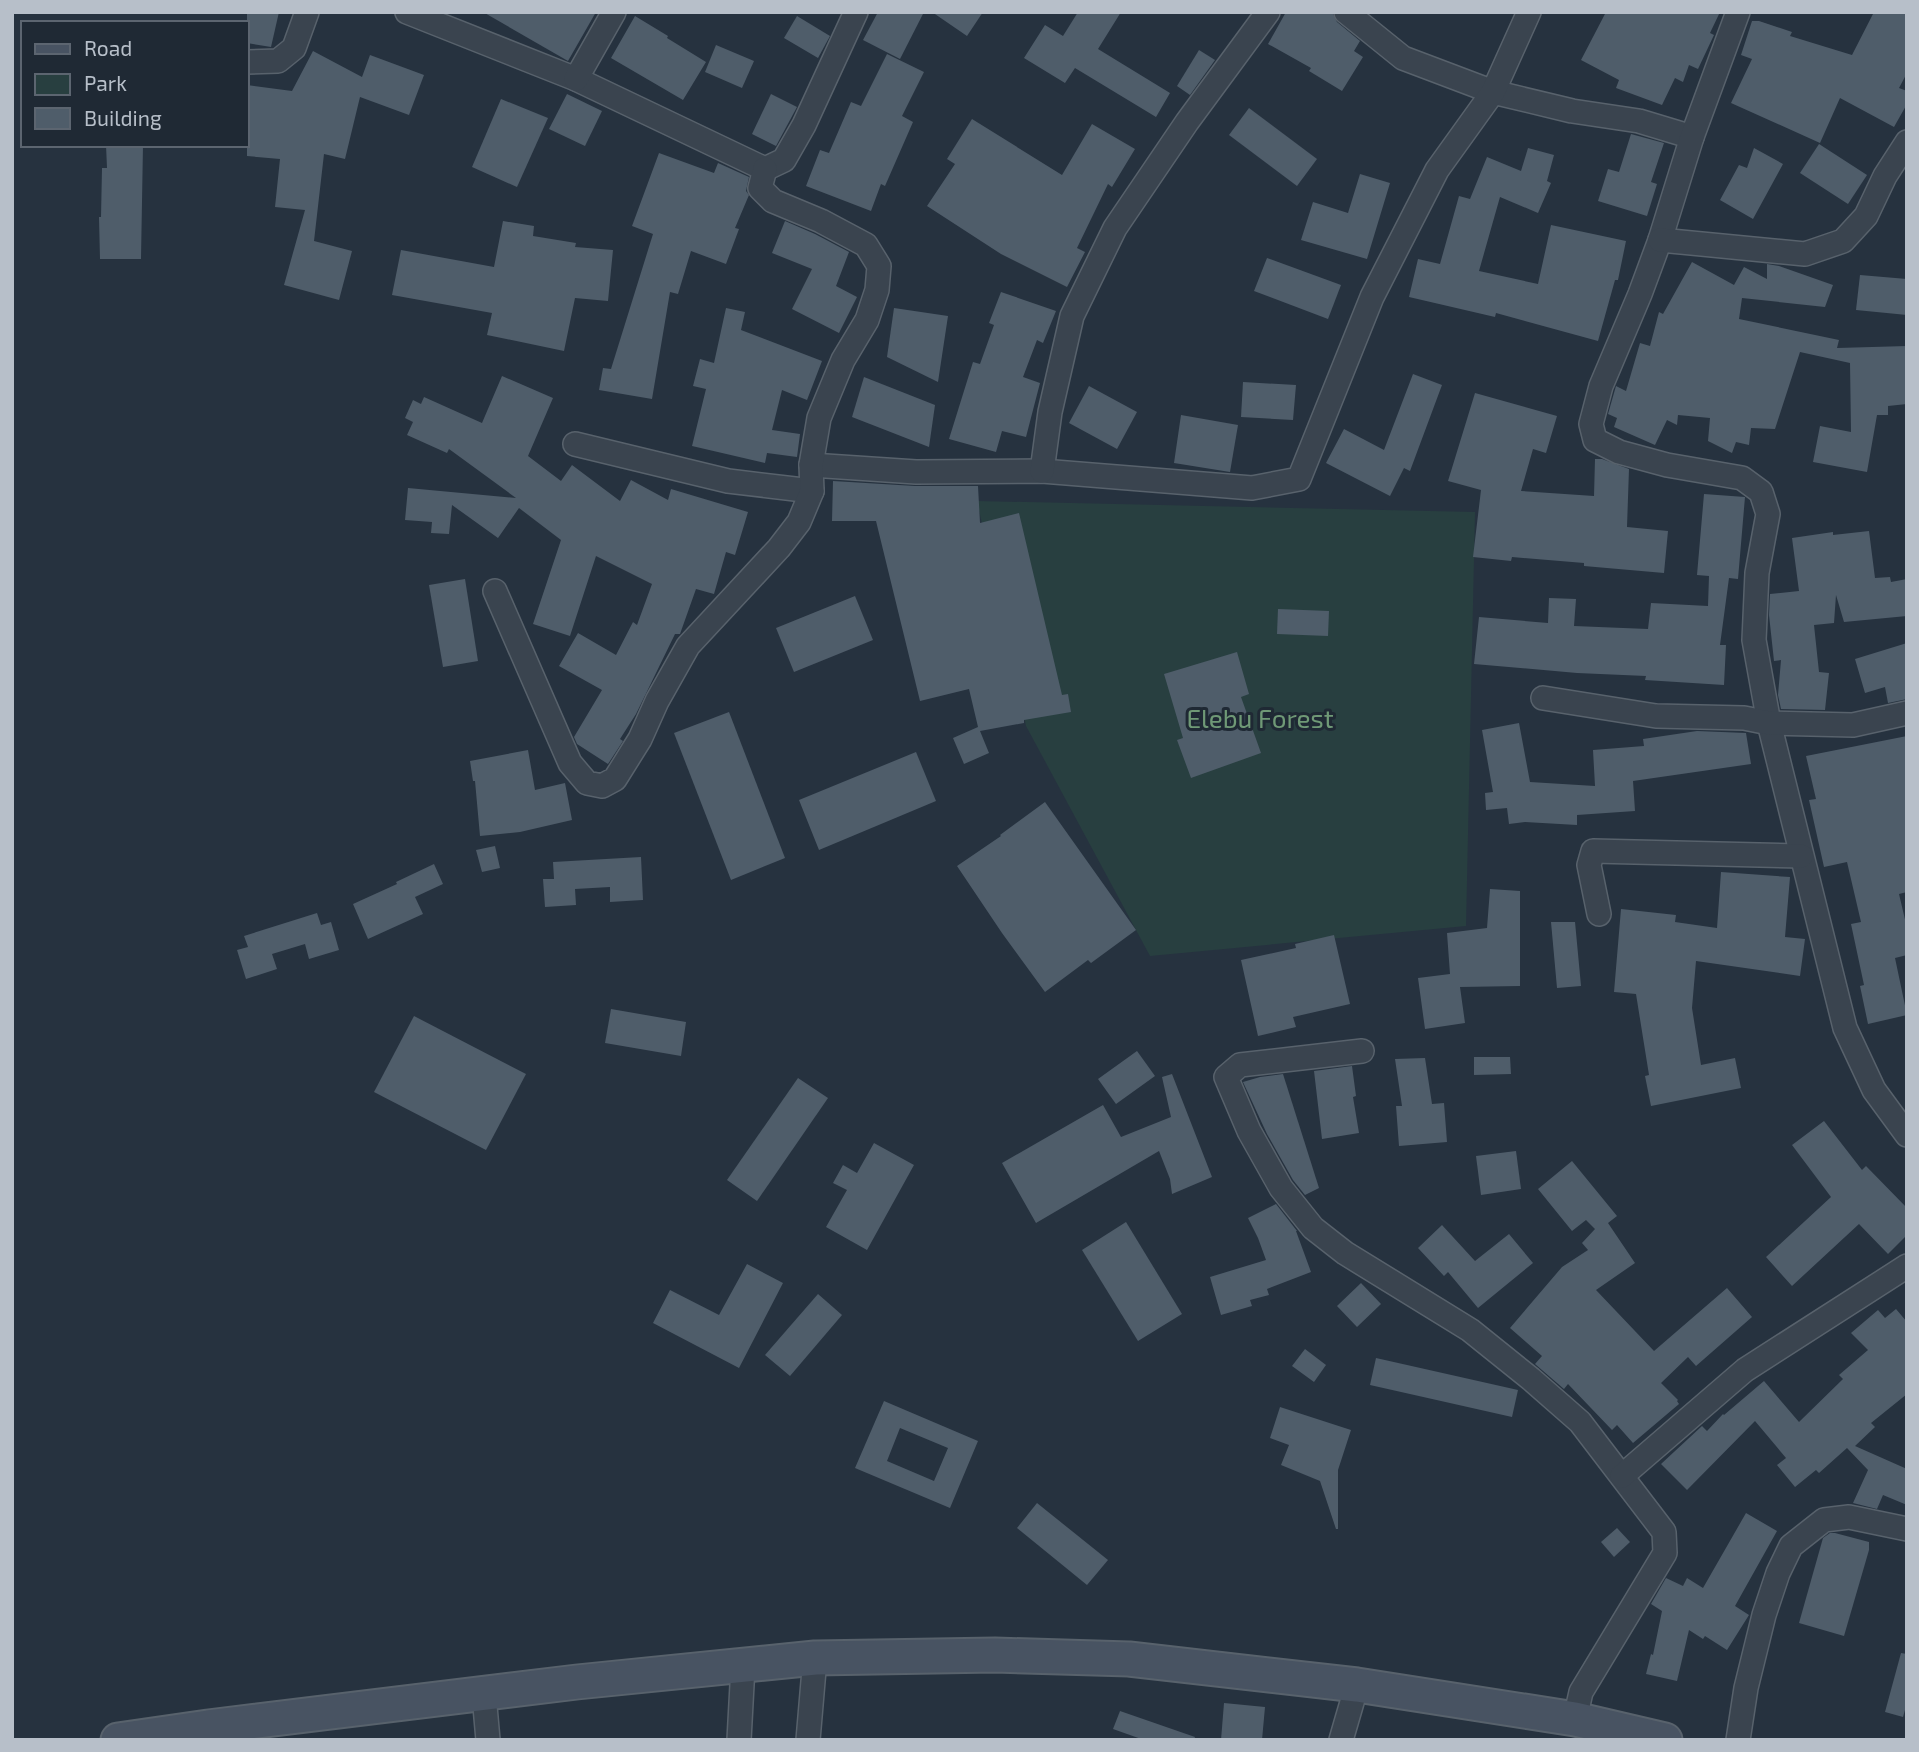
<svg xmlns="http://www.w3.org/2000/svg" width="1919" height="1752" font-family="'Exo 2',sans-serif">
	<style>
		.green { fill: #283f40 }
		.building { fill: #4f5d6a; fill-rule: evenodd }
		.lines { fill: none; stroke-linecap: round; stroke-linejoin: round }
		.minor-casing { stroke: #58626c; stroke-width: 26 }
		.secondary-casing { stroke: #58626c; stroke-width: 37 }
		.minor { stroke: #3a444f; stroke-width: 23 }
		.secondary { stroke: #485362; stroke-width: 33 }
		.labels { text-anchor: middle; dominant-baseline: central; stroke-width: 6; stroke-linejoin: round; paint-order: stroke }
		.park-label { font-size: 26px; fill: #6f9976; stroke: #1f2934 }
	</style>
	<rect width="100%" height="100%" fill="#26323f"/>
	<path class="green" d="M977 501 1475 512 1466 926 1150 956 1026 726Z"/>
	<g class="building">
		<path d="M247 12H279L271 47 247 43Z"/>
		<path d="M483 12H596L568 61Z"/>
		<path d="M878 12H924L900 59 863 40Z"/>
		<path d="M932 12H983L967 36Z"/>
		<path d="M1078 12H1121L1098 49 1170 93 1156 117 1075 68 1065 83 1024 58 1045 25 1063 36Z"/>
		<path d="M1286 12H1332L1337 22 1360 41 1354 51 1363 57 1342 91 1309 71 1311 68 1268 44Z"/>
		<path d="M1606 12H1720L1710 33 1714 35 1698 69 1689 65 1683 82 1675 78 1662 105 1616 88 1619 80 1581 60Z"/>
		<path d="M1874 12H1907V73L1899 88 1907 91V104L1894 127 1840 98 1820 143 1731 103 1752 59 1741 55 1752 21H1759L1792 32 1790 36 1852 55Z"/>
		<path d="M635 16 668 36 667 38 706 62 683 100 611 58Z"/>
		<path d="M797 16 830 36 818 58 784 38Z"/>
		<path d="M716 45 754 61 742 88 705 72Z"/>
		<path d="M1199 50 1215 60 1190 95 1177 86Z"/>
		<path d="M313 51 362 77 370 55 424 75 409 115 360 97 345 159 324 154 314 241 352 251 339 300 284 285 305 210 275 207 280 159 247 156V85L292 91Z"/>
		<path d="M887 54 924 72 902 116 913 122 885 186 881 184 871 211 806 186 820 150 829 153 851 102 861 106Z"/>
		<path d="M567 94 602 111 585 146 549 129Z"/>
		<path d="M771 94 797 107 776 146 752 134Z"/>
		<path d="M501 99 548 118 517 187 472 167Z"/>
		<path d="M1249 108 1317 159 1297 186 1229 135Z"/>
		<path d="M972 119 1062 175 1092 124 1135 149 1112 187 1108 184 1077 248 1085 252 1067 287 1001 254 927 206 955 164 947 159Z"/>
		<path d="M1631 134 1664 143 1651 182 1657 184 1647 216 1598 201 1608 169 1619 172Z"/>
		<path d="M1819 144 1867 175 1848 204 1800 173Z"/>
		<path d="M106 145H143L141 259H100L99 217H101L102 168H107Z"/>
		<path d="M1528 148 1554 155 1547 181 1551 183 1538 213 1500 197 1479 271 1538 284 1551 225 1626 241 1618 280H1615L1598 341 1496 313 1495 317 1409 297 1418 259 1440 264 1459 196 1470 199 1487 157 1521 171Z"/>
		<path d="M1754 148 1783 164 1753 219 1720 200 1739 165 1747 168Z"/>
		<path d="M659 153 714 173 718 163 749 177 746 191 749 195 735 228 739 229 726 264 691 251 678 294 670 292 652 399 599 390 603 368 611 369 653 234 632 226Z"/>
		<path d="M1360 174 1390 183 1367 259 1301 240 1313 202 1348 213Z"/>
		<path d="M503 221 534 226 533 236 576 243 575 247 613 250 608 301 575 298 564 351 487 335 492 313 392 295 401 250 494 267Z"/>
		<path d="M785 221 815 234 849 252 836 286 857 297 839 333 792 309 812 269 772 253Z"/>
		<path d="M1267 258 1341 285 1328 319 1254 291Z"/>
		<path d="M1692 262 1734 285 1744 267 1767 279V264L1779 266 1833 285 1825 307 1742 298 1739 319 1839 340 1837 348 1907 346V404L1888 406V415H1877L1867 472 1813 462 1820 426 1851 432 1850 363 1800 352 1775 429 1751 428 1749 445 1736 442 1732 453 1708 441 1710 418 1678 415 1677 425 1667 420 1655 445 1614 427 1617 418 1608 414 1616 386 1626 391 1640 343 1650 346 1659 312 1663 314Z"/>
		<path d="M1860 275 1907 279V315L1856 310Z"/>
		<path d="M1001 292 1056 311 1043 343 1037 340 1023 377 1040 383 1026 437 1002 431 996 452 949 439 973 362 980 364 994 325 989 323Z"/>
		<path d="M726 308 745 312 741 330 822 361 807 400 782 390 772 430 800 434 797 457 767 453 765 463 692 446 706 389 693 386 700 359 714 363Z"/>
		<path d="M894 308 948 316 938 382 887 357Z"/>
		<path d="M1413 374 1442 385 1410 471 1404 468 1390 496 1326 463 1344 429 1384 450Z"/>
		<path d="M502 376 553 398 528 456 561 481 572 465 620 501 631 480 668 500 671 489 748 512 735 555 726 552 714 594 696 589 680 634H675L636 714 620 739 623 741 608 764 577 744 574 737 602 690 559 666 578 633 616 655 633 622 637 625 652 584 596 556 570 636 533 624 561 540 519 508 498 538 452 505 449 534 431 533 432 522 405 520 408 488 516 498 449 449 447 453 407 435 413 422 405 418 413 400 421 404 424 397 482 423Z"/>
		<path d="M864 377 935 405 929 447 852 417Z"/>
		<path d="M1243 382 1296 385 1293 420 1241 417Z"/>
		<path d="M1089 386 1137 412 1117 449 1069 423Z"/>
		<path d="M1475 393 1557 416 1546 453 1533 449 1521 491 1594 496 1595 459H1602L1629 469 1627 527 1668 531 1664 573 1584 566V563L1512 557 1511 561 1473 557 1481 490 1448 481Z"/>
		<path d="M1181 415 1238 425 1230 472 1174 463Z"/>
		<path d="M833 481 915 486H978L980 523 1019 513 1062 695 1068 694 1071 712 1024 720V723L980 731 989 753 964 764 953 738 978 727 969 689 920 701 876 521H832Z"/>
		<path d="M1704 494 1745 497 1738 579 1729 578 1720 645H1726L1724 685 1645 680 1646 676 1577 673 1474 664 1479 617 1548 623 1549 598 1576 599 1574 626 1648 629 1651 603 1708 606 1709 576 1697 575Z"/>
		<path d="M1869 531 1875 578 1890 577 1891 582 1907 579V616L1844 622 1836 595 1834 623 1814 625 1819 672 1829 673 1825 710 1781 709 1778 695 1781 660 1774 661 1769 615 1770 594 1799 591 1792 538 1833 532V535Z"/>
		<path d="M465 579 478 661 443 667 429 585Z"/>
		<path d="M855 596 873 640 794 672 776 628Z"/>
		<path d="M1278 609 1329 611 1328 636 1277 634Z"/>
		<path d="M1907 643V699L1888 703 1885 687 1865 693 1855 659Z"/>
		<path d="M1237 652 1249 694 1241 697 1261 753 1191 778 1177 740 1183 738 1164 674Z"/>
		<path d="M729 712 785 858 731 880 674 733Z"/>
		<path d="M1519 723 1530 782 1595 786 1593 750 1644 746 1643 739 1697 731 1746 733 1751 764 1633 781 1635 811 1577 815V825L1525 822 1509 824 1507 808 1486 810 1485 793 1493 792 1482 730Z"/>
		<path d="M1907 736V892L1899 894 1907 928V955L1895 958 1907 1015 1868 1024 1860 986 1864 985 1851 924 1861 922 1847 862 1824 867 1809 800 1816 799 1806 756Z"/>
		<path d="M528 750 535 790 565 783 572 820 520 832 480 836 475 781H473L470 761Z"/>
		<path d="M916 752 936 801 819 850 799 800Z"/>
		<path d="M1045 802 1136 930 1091 963 1088 960 1045 992 1002 933 957 866 1001 836 1000 835Z"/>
		<path d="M495 846 500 868 482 872 476 850Z"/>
		<path d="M641 857 643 900 610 902V887L575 889 576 905 545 907 543 879H554L553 862Z"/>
		<path d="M434 864 443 884 415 897 423 914 368 939 353 904 397 884 396 882Z"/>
		<path d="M1721 872 1790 877 1785 937 1805 939 1800 976 1696 961 1692 1008 1701 1065 1735 1058 1741 1088 1651 1106 1645 1076 1649 1075 1636 994 1614 992 1621 909 1676 915 1675 922 1717 928Z"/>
		<path d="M1490 889 1520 891V986L1460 987 1465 1023 1425 1029 1418 978 1450 974 1447 933 1487 928Z"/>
		<path d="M317 913 321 925 331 922 339 950 309 959 305 944 272 954 277 969 246 979 237 950 248 947 244 936Z"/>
		<path d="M1551 922H1575L1581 986 1557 988Z"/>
		<path d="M1334 935 1350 1004 1293 1017 1296 1027 1258 1036 1241 960 1296 948 1295 944Z"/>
		<path d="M611 1009 686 1022 681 1056 605 1043Z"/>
		<path d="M414 1016 526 1074 486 1150 374 1092Z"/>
		<path d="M1137 1051 1155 1076 1116 1104 1098 1079Z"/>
		<path d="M1474 1057H1510L1511 1074 1474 1075Z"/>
		<path d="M1425 1058 1432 1104 1444 1103 1447 1142 1399 1146 1396 1106H1402L1395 1059Z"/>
		<path d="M1352 1066 1356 1096 1353 1097 1359 1133 1322 1139 1314 1071Z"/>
		<path d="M1172 1074 1212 1177 1172 1194 1170 1179 1159 1151 1036 1223 1002 1163 1103 1105 1121 1137 1171 1117 1162 1077Z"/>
		<path d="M1283 1074 1319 1188 1305 1195 1293 1180 1267 1134 1243 1082 1260 1077Z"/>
		<path d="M798 1078 828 1098 757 1201 727 1180Z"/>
		<path d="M1824 1121 1862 1170 1866 1166 1907 1208V1235L1888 1254 1859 1224 1792 1286 1766 1257 1831 1197 1792 1145Z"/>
		<path d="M874 1143 914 1165 867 1250 826 1227 847 1190 833 1183 843 1165 857 1173Z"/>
		<path d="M1516 1151 1521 1189 1481 1195 1476 1156Z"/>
		<path d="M1572 1161 1617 1216 1608 1223 1635 1263 1596 1290 1654 1351 1727 1288 1752 1317 1696 1366 1688 1357 1661 1383 1678 1400 1677 1401 1679 1404 1633 1443 1617 1425 1612 1430 1568 1384 1564 1389 1535 1364 1542 1356 1510 1328 1562 1267 1588 1250 1582 1243 1595 1229 1586 1220 1572 1231 1538 1189Z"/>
		<path d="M1276 1204 1297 1231H1296L1311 1272 1267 1289 1269 1295 1250 1300 1252 1306 1221 1315 1210 1277 1266 1260 1258 1238 1248 1218Z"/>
		<path d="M1126 1222 1182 1314 1138 1341 1082 1250Z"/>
		<path d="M1442 1225 1475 1261 1509 1234 1533 1263 1478 1308 1448 1272 1444 1276 1418 1248Z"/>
		<path d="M747 1264 783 1283 739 1368 653 1323 670 1290 719 1315Z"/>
		<path d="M1361 1283 1381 1304 1357 1327 1337 1306Z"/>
		<path d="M818 1294 842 1315 790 1376 765 1355Z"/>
		<path d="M1896 1309 1907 1322V1394L1871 1423 1875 1427 1855 1446 1907 1469V1505L1883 1495 1877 1509 1853 1503 1868 1470 1847 1448 1819 1473 1816 1470 1795 1487 1777 1465 1786 1458 1755 1421 1687 1490 1661 1464 1702 1426 1707 1431 1723 1414 1724 1415 1764 1381 1799 1422 1843 1379 1839 1375 1868 1350 1851 1333 1878 1310 1885 1318Z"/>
		<path d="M1305 1349 1326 1365 1314 1382 1292 1366Z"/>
		<path d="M1376 1358 1518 1390 1512 1417 1370 1385Z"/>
		<path d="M884 1401 978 1441 950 1508 855 1468ZM900 1428 948 1448 934 1481 887 1461Z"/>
		<path d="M1280 1407 1351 1430 1338 1470V1529H1336L1320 1481 1281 1465 1289 1445 1270 1438Z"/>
		<path d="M1037 1503 1108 1560 1087 1585 1017 1528Z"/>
		<path d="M1746 1513 1777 1531 1735 1606 1749 1615 1727 1650 1705 1636 1703 1639 1689 1630 1677 1681 1646 1674 1651 1654 1653 1655 1662 1611 1651 1604 1666 1578 1683 1586 1687 1578 1703 1588Z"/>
		<path d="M1617 1528 1630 1542 1614 1557 1601 1542Z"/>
		<path d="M1830 1533H1835L1869 1542V1550L1844 1636 1799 1623 1823 1538Z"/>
		<path d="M1901 1653 1907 1654V1703L1903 1717 1885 1712Z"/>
		<path d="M1224 1703 1265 1707 1262 1740H1221Z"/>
		<path d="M1120 1711 1195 1737 1194 1740H1144L1113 1729Z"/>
	</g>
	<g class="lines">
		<defs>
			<g id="minor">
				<path d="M407 12 576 79 765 169 784 160 804 125 856 12"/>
				<path d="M1346 12 1403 58 1493 92 1572 111 1639 121 1692 137"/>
				<path d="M1738 12 1692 137 1660 240 1640 294 1601 386 1591 424 1595 440 1619 452 1667 465 1742 478 1761 492 1768 514 1757 573 1754 640 1769 723 1845 1028 1874 1090 1907 1135"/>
				<path d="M247 62 278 61 294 48 307 12"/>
				<path d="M576 79 614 12"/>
				<path d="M1660 240 1805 254 1843 241 1866 216 1885 176 1907 142"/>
				<path d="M575 444 728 481 812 491"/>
				<path d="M811 465 916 472 1042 471 1252 488 1299 479 1372 297 1437 170 1493 92 1529 12"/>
				<path d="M1042 471 1050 412 1072 316 1115 228 1187 122 1268 12"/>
				<path d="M495 591 570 763 587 783 602 786 615 779 640 739 657 701 688 646 779 548 799 522 812 491 811 465 819 418 843 360 867 320 877 290 879 266 866 245 821 221 773 201 760 188 765 169"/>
				<path d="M1543 698 1656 716 1744 718 1769 723 1853 725 1907 713"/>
				<path d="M1599 914 1589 865 1593 851 1801 856"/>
				<path d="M1362 1051 1240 1065 1226 1077 1249 1131 1281 1188 1313 1228 1345 1253 1470 1330 1531 1379 1580 1422 1664 1532 1665 1553 1581 1692 1575 1719"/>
				<path d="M1622 1476 1745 1370 1907 1266"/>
				<path d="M484 1695 488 1740"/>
				<path d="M739 1740 743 1666"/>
				<path d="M808 1740 815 1658"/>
				<path d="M1341 1740 1357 1685"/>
				<path d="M1738 1740 1746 1688 1764 1615 1778 1573 1791 1546 1824 1520 1849 1517 1907 1529"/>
			</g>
			<path id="secondary" d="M118 1740 208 1727 577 1682 815 1658 995 1655 1129 1659 1357 1685 1575 1719 1665 1740"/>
		</defs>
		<use href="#minor" class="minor-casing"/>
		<use href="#secondary" class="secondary-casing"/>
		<use href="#minor" class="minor"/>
		<use href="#secondary" class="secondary"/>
	</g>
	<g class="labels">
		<g class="park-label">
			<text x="1260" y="717">Elebu Forest</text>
		</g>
	</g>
	<rect width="1919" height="1752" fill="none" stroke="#b7bfc9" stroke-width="28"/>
	<rect x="21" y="21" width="228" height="126" fill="#1f2934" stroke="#5c6570" stroke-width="2"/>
	<rect x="35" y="44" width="35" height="10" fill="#485362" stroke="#5c6570" stroke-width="2"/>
	<text x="84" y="56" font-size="21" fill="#b7bfc9">Road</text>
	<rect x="35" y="74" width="35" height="21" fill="#283f40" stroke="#5c6570" stroke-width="2"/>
	<text x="84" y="91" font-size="21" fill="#b7bfc9">Park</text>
	<rect x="35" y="108" width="35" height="21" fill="#4f5d6a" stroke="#5c6570" stroke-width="2"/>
	<text x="84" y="126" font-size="21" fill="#b7bfc9">Building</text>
</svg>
